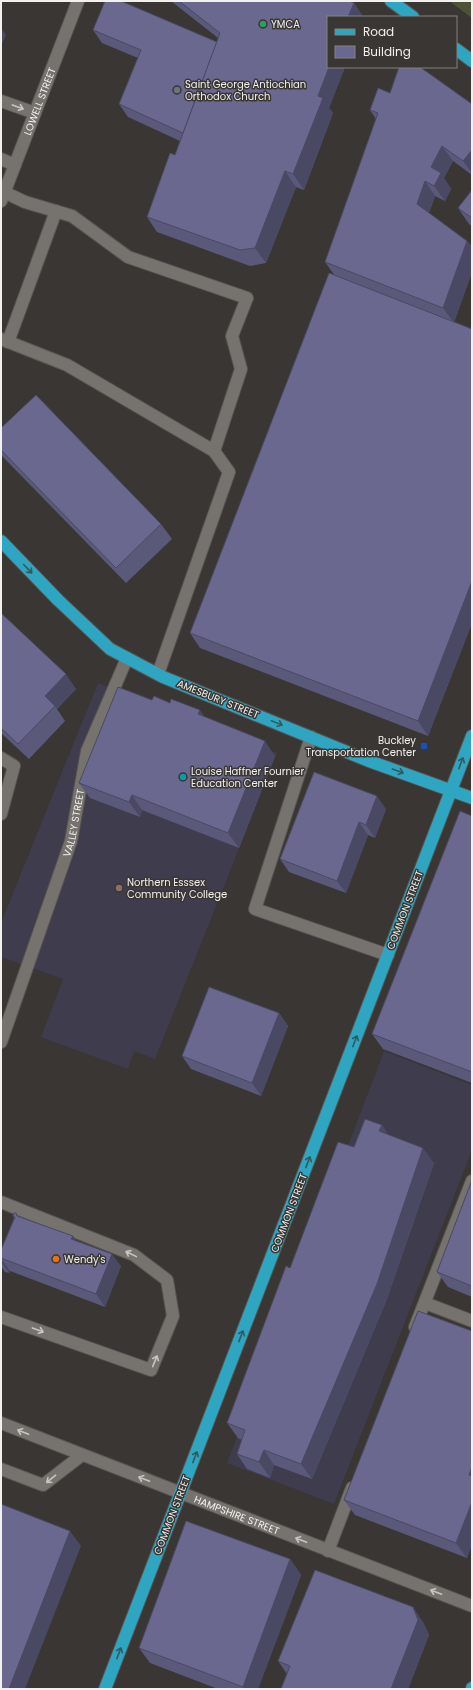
<svg xmlns="http://www.w3.org/2000/svg" width="473" height="1690" font-family="Poppins,sans-serif">
	<style>
		.education { fill: #3f3c4d }
		.green { fill: #4c5437 }
		.lines { fill: none; stroke-linecap: round; stroke-linejoin: round }
		.minor-casing { stroke: #575551; stroke-width: 14 }
		.major-casing { stroke: #575551; stroke-width: 14 }
		.minor { stroke: #76736e; stroke-width: 12 }
		.major { stroke: #2fa6c1; stroke-width: 12 }
		.wall { fill: #5b597a }
		.shaded-wall { fill: #4a4963 }
		.building { fill: #6a688e; stroke: #4a4963 }
		.oneway { stroke: #c7c5c1 }
		.oneway2 { stroke: #36585e }
		.leisure-dot { fill: #2e9e5b; stroke: #393633; stroke-width: 1.5 }
		.worship-dot { fill: #6b7280; stroke: #393633; stroke-width: 1.5 }
		.transit-dot { fill: #1a4fb4; stroke: #393633; stroke-width: 1.5 }
		.culture-dot { fill: #0f9aa8; stroke: #393633; stroke-width: 1.5 }
		.education-dot { fill: #8d6e63; stroke: #393633; stroke-width: 1.5 }
		.food-dot { fill: #e8710a; stroke: #393633; stroke-width: 1.5 }
		.labels { text-anchor: middle; dominant-baseline: central; stroke-width: 3; stroke-linejoin: round; paint-order: stroke }
		.poi-label { font-size: 10px; fill: #f3f1ee; stroke: #393633; text-anchor: start }
		.street-label { font-size: 10px; fill: #f3f1ee; stroke: #393633 }
	</style>
	<rect width="100%" height="100%" fill="#393633"/>
	<g class="education">
		<path d="M98 683 277 753 155 1059 134 1051 128 1069 41 1037 63 979 1 957V923Z"/>
		<path d="M384 1051 472 1085V1150L334 1504 227 1463Z"/>
	</g>
	<path class="green" d="M449 1H472V18Z"/>
	<g class="lines">
		<defs>
			<g id="minor">
				<path d="M1 101 35 113"/>
				<path d="M1 159 15 165"/>
				<path id="s1" d="M1 201 78 1"/>
				<path d="M1 339 67 365 214 451 241 369 232 336 247 298 128 257 72 216 25 202 4 192"/>
				<path d="M8 342 56 211"/>
				<path d="M158 674 229 472 214 451"/>
				<path d="M311 737 255 909 388 955"/>
				<path d="M1 758 14 766 1 814"/>
				<path id="s2" d="M1 1042 71 841 87 751 127 658"/>
				<path d="M1 1202 134 1255 167 1280 173 1316 151 1370 1 1317"/>
				<path d="M425 1303 472 1321"/>
				<path d="M415 1327 472 1181"/>
				<path id="s3" d="M1 1423 472 1606"/>
				<path d="M1 1469 43 1485 82 1455"/>
				<path d="M328 1551 352 1488"/>
			</g>
			<g id="major">
				<path d="M391 1 413 17"/>
				<path d="M456 49 472 61"/>
				<path d="M1 541 58 600 110 649 163 677 369 761 472 798"/>
				<path d="M105 1689 472 736"/>
				<path d="M472 1689V1688"/>
			</g>
		</defs>
		<use href="#minor" class="minor-casing"/>
		<use href="#major" class="major-casing"/>
		<use href="#minor" class="minor"/>
		<use href="#major" class="major"/>
	</g>
	<g class="wall">
		<path d="M171 1H350L354 3 363 17H328V67H345L329 108 333 113 304 190 296 187 266 263 250 266 157 232 147 217 175 155 180 141 128 117 119 104 138 58 102 43 93 30 217 42 218 38Z"/>
		<path d="M390 93 472 104V175L453 161 444 178 451 189 445 201 435 196 429 213 467 241 472 247V272L454 322 472 329V623L428 736 200 648 190 633 335 276 325 262 376 119 370 110Z"/>
		<path d="M472 190V226L469 224 458 208Z"/>
		<path d="M1 428 161 524 172 539 126 583 1 455Z"/>
		<path d="M1 613 76 689 57 709 65 721 29 759 1 733Z"/>
		<path d="M152 700 204 717 275 756 239 848 142 810 140 817 90 798 79 783Z"/>
		<path d="M386 809 375 838 368 835 346 893 289 872 280 859Z"/>
		<path d="M472 816V1083L383 1049 372 1034Z"/>
		<path d="M279 1013 288 1026 261 1096 191 1069 182 1056Z"/>
		<path d="M382 1125 388 1135 434 1163 387 1299 312 1479 274 1465 270 1478 247 1469 237 1454 242 1440 238 1438 227 1423 290 1268 354 1147Z"/>
		<path d="M472 1180V1297L448 1287 437 1272Z"/>
		<path d="M16 1213 18 1216 76 1241 121 1266 105 1307 10 1271 9 1273 5 1272 1 1266V1250L14 1218 13 1216Z"/>
		<path d="M472 1331V1544L467 1558 355 1515 344 1500Z"/>
		<path d="M290 1559 301 1575 258 1689H218L150 1663 139 1648Z"/>
		<path d="M423 1622 429 1635 408 1689H281L287 1674 278 1661Z"/>
	</g>
	<g class="shaded-wall">
		<path d="M354 3 363 17H348Z"/>
		<path d="M1 28 6 35 1 46Z"/>
		<path d="M329 67H345L329 108 333 113 304 190 293 174 318 96Z"/>
		<path d="M442 146 453 161 444 178 451 189 445 201 434 186 431 167Z"/>
		<path d="M472 150V173L463 161Z"/>
		<path d="M285 171 296 187 266 263 255 248Z"/>
		<path d="M425 181 435 196 427 219 417 204Z"/>
		<path d="M467 241 472 247V272L454 323 443 308Z"/>
		<path d="M472 581V623L428 736 418 721Z"/>
		<path d="M66 674 76 689 57 709 55 706 45 696Z"/>
		<path d="M200 710 210 725 198 714Z"/>
		<path d="M265 741 275 756 239 848 228 833Z"/>
		<path d="M132 795 142 810 140 817 129 802Z"/>
		<path d="M377 796 386 809 375 838 366 825Z"/>
		<path d="M359 822 368 835 346 893 337 881Z"/>
		<path d="M279 1013 288 1026 261 1096 252 1083Z"/>
		<path d="M382 1125 392 1140 379 1131Z"/>
		<path d="M423 1148 434 1163 387 1299 312 1479 301 1464Z"/>
		<path d="M73 1236 82 1248 71 1239Z"/>
		<path d="M112 1254 121 1266 105 1307 96 1294Z"/>
		<path d="M1 1258 10 1271 9 1273 1 1262Z"/>
		<path d="M264 1450 274 1465 270 1478 259 1462Z"/>
		<path d="M472 1467V1480L469 1475Z"/>
		<path d="M472 1502V1544L467 1558 456 1543Z"/>
		<path d="M70 1531 81 1546 25 1689H9Z"/>
		<path d="M290 1559 301 1575 258 1689H244L243 1687Z"/>
		<path d="M413 1607 423 1622 429 1635 408 1689H391Z"/>
	</g>
	<g class="building">
		<path d="M105 1H121L217 42 183 133 119 104 141 50 93 30Z"/>
		<path d="M179 1H350L354 3 348 17H328V67H329L318 96 323 98 293 174 285 171 255 248 240 250 147 217 170 153 175 155 220 33Z"/>
		<path d="M399 67H420L472 104V150L463 161 442 146 431 167 441 173 434 186 425 181 417 204 467 241 443 308 325 262 378 113 370 110 378 88 390 93Z"/>
		<path d="M472 190V218L458 208Z"/>
		<path d="M329 273 472 329V581L418 721 190 633Z"/>
		<path d="M36 395 161 524 116 568 1 450V428Z"/>
		<path d="M1 613 66 674 45 696 55 706 18 744 1 728Z"/>
		<path d="M118 687 152 700 154 696 170 703 171 699 200 710 198 714 265 741 228 833 132 795 129 802 79 783Z"/>
		<path d="M314 772 377 796 366 825 359 822 337 881 280 859Z"/>
		<path d="M460 811 472 816V1072L372 1034Z"/>
		<path d="M209 987 279 1013 252 1083 182 1056Z"/>
		<path d="M365 1119 382 1125 379 1131 423 1148 377 1284 301 1464 264 1450 259 1462 237 1454 245 1430 227 1423 286 1266 290 1268 338 1142 354 1147Z"/>
		<path d="M472 1180V1286L437 1272Z"/>
		<path d="M14 1213H16L17 1216 73 1236 71 1239 112 1254 96 1294 1 1258V1250L15 1217 13 1216Z"/>
		<path d="M418 1311 472 1331V1467L469 1475 472 1476V1502L456 1543 344 1500Z"/>
		<path d="M1 1504 70 1531 9 1689H1Z"/>
		<path d="M186 1521 290 1559 243 1687 139 1648Z"/>
		<path d="M315 1570 413 1607 418 1620 391 1689H281L290 1666 278 1661Z"/>
	</g>
	<defs><path id="oneway-shaft" d="M-6 0H5M1.5-3L5.5 0L1.5 3" fill="none" stroke-width="1.6" stroke-linecap="round" stroke-linejoin="round"/></defs>
	<g class="oneway">
		<use href="#oneway-shaft" transform="translate(18 107) rotate(20)"/>
		<use href="#oneway-shaft" transform="translate(131 1254) rotate(-154)"/>
		<use href="#oneway-shaft" transform="translate(38 1330) rotate(20)"/>
		<use href="#oneway-shaft" transform="translate(155 1361) rotate(-68)"/>
		<use href="#oneway-shaft" transform="translate(23 1432) rotate(-159)"/>
		<use href="#oneway-shaft" transform="translate(51 1479) rotate(141)"/>
		<use href="#oneway-shaft" transform="translate(144 1479) rotate(-159)"/>
		<use href="#oneway-shaft" transform="translate(301 1540) rotate(-159)"/>
		<use href="#oneway-shaft" transform="translate(436 1592) rotate(-159)"/>
	</g>
	<g class="oneway2">
		<use href="#oneway-shaft" transform="translate(28 569) rotate(46)"/>
		<use href="#oneway-shaft" transform="translate(277 723) rotate(22)"/>
		<use href="#oneway-shaft" transform="translate(461 763) rotate(-69)"/>
		<use href="#oneway-shaft" transform="translate(398 771) rotate(20)"/>
		<use href="#oneway-shaft" transform="translate(355 1041) rotate(-69)"/>
		<use href="#oneway-shaft" transform="translate(308 1162) rotate(-69)"/>
		<use href="#oneway-shaft" transform="translate(241 1336) rotate(-69)"/>
		<use href="#oneway-shaft" transform="translate(195 1457) rotate(-69)"/>
		<use href="#oneway-shaft" transform="translate(119 1653) rotate(-69)"/>
	</g>
	<circle class="leisure-dot" cx="263" cy="24" r="4"/>
	<circle class="worship-dot" cx="177" cy="90" r="4"/>
	<rect class="transit-dot" x="420" y="742" width="8" height="8" rx="2"/>
	<circle class="culture-dot" cx="183" cy="777" r="4"/>
	<circle class="education-dot" cx="119" cy="888" r="4"/>
	<circle class="food-dot" cx="56" cy="1259" r="4"/>
	<g class="labels">
		<g class="poi-label">
			<text x="271" y="24">YMCA</text>
			<text x="185" y="84">Saint George Antiochian<tspan x="185" dy="12">Orthodox Church</tspan></text>
			<text x="416" y="740" text-anchor="end">Buckley<tspan x="416" dy="12">Transportation Center</tspan></text>
			<text x="191" y="771">Louise Haffner Fournier<tspan x="191" dy="12">Education Center</tspan></text>
			<text x="127" y="882">Northern Esssex<tspan x="127" dy="12">Community College</tspan></text>
			<text x="64" y="1259">Wendy's</text>
		</g>
		<g class="street-label">
			<text stroke="none"><textPath href="#s1" startOffset="107">LOWELL STREET</textPath></text>
			<text transform="translate(218 699) rotate(22)">AMESBURY STREET</text>
			<text stroke="none"><textPath href="#s2" startOffset="231">VALLEY STREET</textPath></text>
			<text transform="translate(405 910) rotate(-69)">COMMON STREET</text>
			<text transform="translate(289 1213) rotate(-69)">COMMON STREET</text>
			<text transform="translate(172 1515) rotate(-69)">COMMON STREET</text>
			<text stroke="none"><textPath href="#s3" startOffset="253">HAMPSHIRE STREET</textPath></text>
		</g>
	</g>
	<rect width="473" height="1690" fill="none" stroke="#f3f1ee" stroke-width="4"/>
	<rect x="327" y="16" width="130" height="52" fill="#393633" stroke="#83817e"/>
	<rect x="335" y="29" width="20" height="6" fill="#2fa6c1" stroke="#83817e"/>
	<text x="363" y="36" font-size="12" fill="#f3f1ee">Road</text>
	<rect x="335" y="46" width="20" height="12" fill="#6a688e" stroke="#83817e"/>
	<text x="363" y="56" font-size="12" fill="#f3f1ee">Building</text>
</svg>
